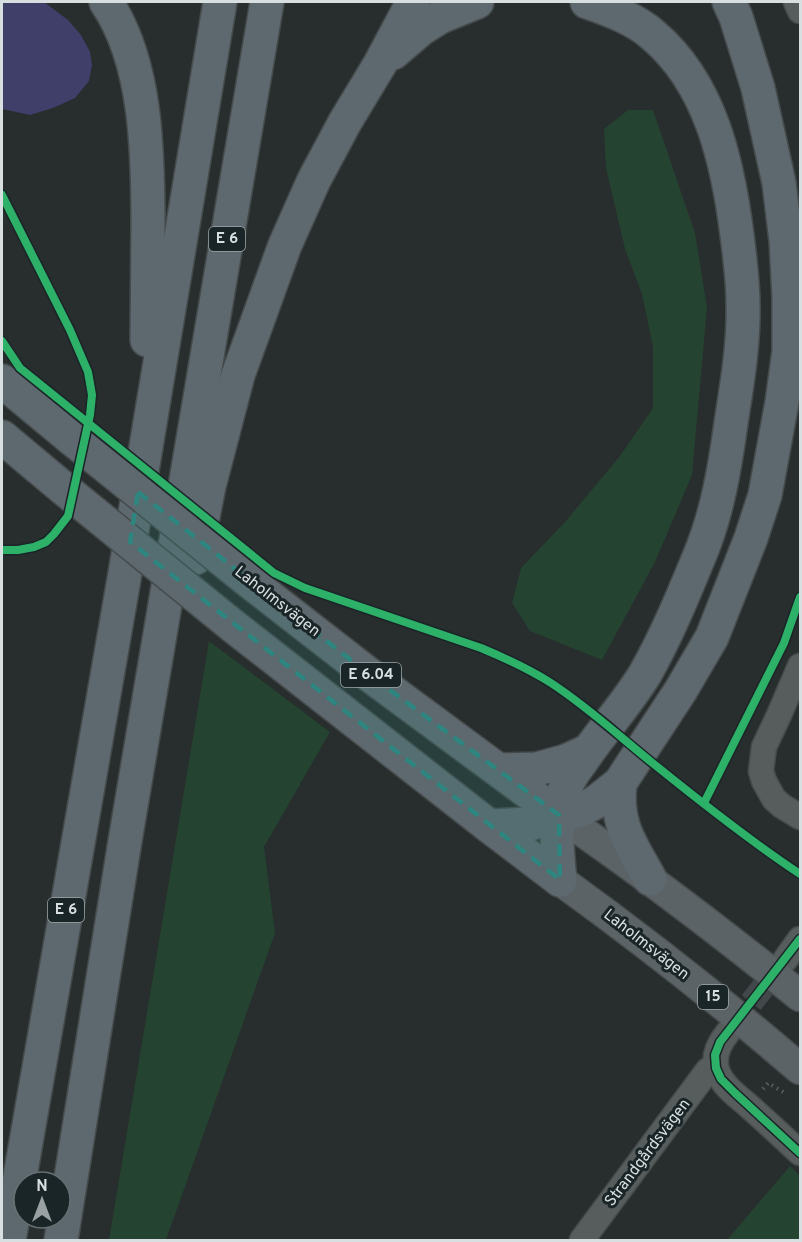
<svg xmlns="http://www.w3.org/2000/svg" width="802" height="1242" font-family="Overpass,sans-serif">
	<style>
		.green { fill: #244330 }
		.water { fill: #3f3f6a }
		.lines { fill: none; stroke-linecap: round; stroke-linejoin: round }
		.minor-tunnel { stroke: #424849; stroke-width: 24; stroke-dasharray: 24 12; stroke-linecap: butt }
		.minor-casing { stroke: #454a4b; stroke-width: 27 }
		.major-casing { stroke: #454a4b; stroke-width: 33 }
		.highway-casing { stroke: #454a4b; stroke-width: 36 }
		.path { stroke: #5a5e5f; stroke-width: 4; stroke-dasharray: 1.5 4.5; stroke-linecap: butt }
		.minor { stroke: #575c5d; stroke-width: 24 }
		.major { stroke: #5b6367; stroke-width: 30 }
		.highway { stroke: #5e686f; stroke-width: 33 }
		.highway-bridge-casing { stroke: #454a4b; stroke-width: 36; stroke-linecap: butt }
		.highway-bridge { stroke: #5e686f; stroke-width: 33 }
		.cycleway-casing { stroke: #1a2528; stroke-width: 11 }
		.cycleway { stroke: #2db169; stroke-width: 8 }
		.marked { fill: #2d867f; fill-opacity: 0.2; stroke: #2d867f; stroke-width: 4.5; stroke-dasharray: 12 8; stroke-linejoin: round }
		.labels { text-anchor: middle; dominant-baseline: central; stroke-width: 6; stroke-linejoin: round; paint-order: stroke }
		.shield { fill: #1a2528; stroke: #9fa7aa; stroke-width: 1.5 }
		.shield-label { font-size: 15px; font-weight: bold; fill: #d8dfe1 }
		.street-label { font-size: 16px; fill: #d8dfe1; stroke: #1a2528 }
	</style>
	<rect width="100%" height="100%" fill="#282d2e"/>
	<g class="green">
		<path d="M628 110H653L695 233 707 308 692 475 655 562 602 660 530 631 512 603 521 568 565 522 620 456 653 408V347L642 294 625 249 606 168 604 129Z"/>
		<path d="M209 641 330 732 264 847 275 933 166 1240H109Z"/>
		<path d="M790 1166 800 1176V1240H727Z"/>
	</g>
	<path class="water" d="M2 2H44L68 20 81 35 90 52 92 65 89 81 75 98 53 108 30 115 2 109Z"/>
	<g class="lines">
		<path class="minor-tunnel" d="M729 1031 783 962"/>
		<defs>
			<g id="minor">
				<path d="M796 2 800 11"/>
				<path d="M800 666 779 715 764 747 761 771 764 781 774 799 782 806 800 817"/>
				<path d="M785 960 800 939"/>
				<path d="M729 1031C720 1042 712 1055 717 1070 722 1086 739 1097 751 1108 768 1123 784 1138 800 1153"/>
				<path d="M582 1240 708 1070 716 1068"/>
			</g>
			<g id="major">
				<path d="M559 815C642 872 722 933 800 996"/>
				<path d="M560 880C643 940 723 1003 800 1069"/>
			</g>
			<g id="highway">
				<path d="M106 2C147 62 148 154 148 225 148 263 147 302 147 340"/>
				<path d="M393 53 421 29 440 17 477 2"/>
				<path d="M2 381 72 439"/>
				<path d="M2 437 63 488"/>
				<path d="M195 558 209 486 238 375 285 245 314 180 345 122 380 64 413 2"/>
				<path d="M245 578 371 676 559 815"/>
				<path d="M233 626 489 826 560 880"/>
				<path d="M500 770 537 769 566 761 588 751"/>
				<path d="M620 783C615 825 631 844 650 879"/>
				<path d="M489 826 530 824 559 815 581 810 596 802 620 783 681 690 712 637 751 538 765 495 782 402 789 351V298L786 241 779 183 758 88 736 17 729 2"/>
				<path d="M560 880C557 851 554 820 564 792 567 781 574 771 581 762 601 732 626 705 645 674 666 637 683 596 699 557 717 515 725 467 731 423 737 384 744 344 743 304 743 282 740 258 737 235 728 164 711 84 653 35 635 19 610 10 587 2"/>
				<path d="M9 1240 124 579 220 2"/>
				<path d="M61 1240 125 841 267 2"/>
			</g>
		</defs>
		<use href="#minor" class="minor-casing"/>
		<use href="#major" class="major-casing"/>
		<use href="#highway" class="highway-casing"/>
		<path class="path" d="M763 1089 768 1083 785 1093"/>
		<use href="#minor" class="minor"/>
		<use href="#major" class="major"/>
		<use href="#highway" class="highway"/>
		<defs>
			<g id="highway-bridge">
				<path d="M72 439 245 578"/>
				<path d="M63 488 233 626"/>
			</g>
		</defs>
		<use href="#highway-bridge" class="highway-bridge-casing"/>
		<use href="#highway-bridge" class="highway-bridge"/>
		<defs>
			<g id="cycleway">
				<path d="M2 195 70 330 88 372 92 395 90 415 68 516 54 534 46 542 34 547 18 550H2"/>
				<path d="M2 341 20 368 274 573 305 588 481 648C505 658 529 669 551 683 588 707 620 737 655 765 702 803 750 841 800 874"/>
				<path d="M704 803 784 643 800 597"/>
				<path d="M800 939 720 1042 715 1055 716 1068 721 1079 735 1093 800 1153"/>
			</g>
		</defs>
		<use href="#cycleway" class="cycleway-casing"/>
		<use href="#cycleway" class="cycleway"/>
	</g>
	<path class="marked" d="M138 492 371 676 559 815 560 880 130 542Z"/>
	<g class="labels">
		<g class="shield">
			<rect x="209" y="227" width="36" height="24" rx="4.5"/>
			<rect x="341" y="663" width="60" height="24" rx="4.5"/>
			<rect x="48" y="898" width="36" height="24" rx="4.5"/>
			<rect x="698" y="985" width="30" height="24" rx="4.5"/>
		</g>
		<g class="shield-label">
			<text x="227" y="239">E 6</text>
			<text x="371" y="675">E 6.04</text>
			<text x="66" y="910">E 6</text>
			<text x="713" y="997">15</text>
		</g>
		<g class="street-label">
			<text transform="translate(277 602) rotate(38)">Laholmsvägen</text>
			<text transform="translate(646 945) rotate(38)">Laholmsvägen</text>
			<text transform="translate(648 1153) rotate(-53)">Strandgårdsvägen</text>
		</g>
	</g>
	<rect width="802" height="1242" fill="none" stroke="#d8dfe1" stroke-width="6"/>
	<g transform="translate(42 1200)"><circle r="28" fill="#1a2528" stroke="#666f72" stroke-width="1.5"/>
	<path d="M0-4.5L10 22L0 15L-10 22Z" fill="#9aa1a2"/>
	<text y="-9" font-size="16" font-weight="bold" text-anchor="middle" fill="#d8dfe1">N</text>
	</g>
</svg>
